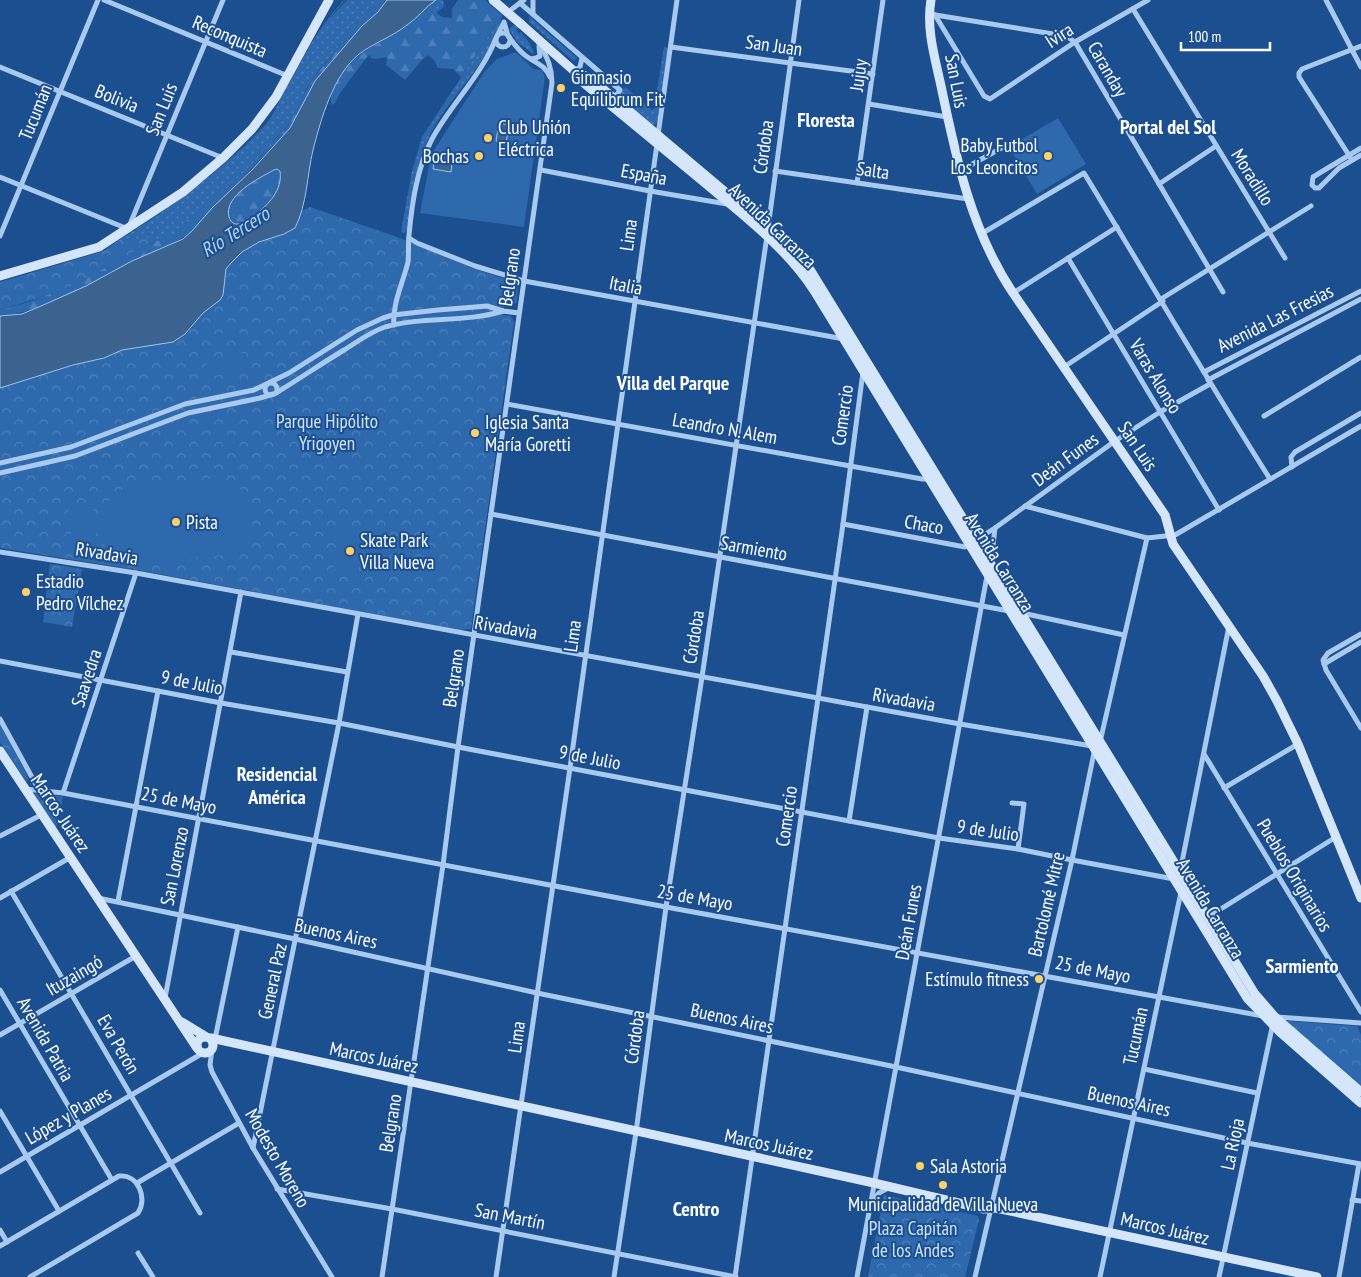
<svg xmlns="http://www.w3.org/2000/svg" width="1361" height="1277" font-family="'PT Sans Narrow',sans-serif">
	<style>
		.grass { fill: url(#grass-dots) }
		.forest { fill: url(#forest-firs) }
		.park { fill: url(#park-crowns) }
		.garden { fill: #2e69ad }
		.water { fill: #3c6290; stroke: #9cc4f0; fill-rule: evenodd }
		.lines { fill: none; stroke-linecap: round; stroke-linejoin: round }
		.minor { stroke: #a9c9ee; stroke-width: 5 }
		.secondary { stroke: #d6e6fa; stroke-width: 9 }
		.secondary-bridge { stroke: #d6e6fa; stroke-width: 9 }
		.poi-dot { fill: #ffd166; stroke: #1b4f8f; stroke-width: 2 }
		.labels { text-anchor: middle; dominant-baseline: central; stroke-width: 4; stroke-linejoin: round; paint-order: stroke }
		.street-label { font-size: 19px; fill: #fff; stroke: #1b4f8f }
		.poi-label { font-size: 19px; fill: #fff; stroke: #1b4f8f; text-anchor: start }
		.park-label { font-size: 19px; fill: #cfe3fa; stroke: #1b4f8f }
		.neighbourhood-label { font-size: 20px; font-weight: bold; fill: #fff; stroke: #1b4f8f }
		.water-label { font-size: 20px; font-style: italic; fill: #b5d3f5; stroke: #1b4f8f }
	</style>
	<defs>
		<pattern id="grass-dots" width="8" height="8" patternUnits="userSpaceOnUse" patternTransform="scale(1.25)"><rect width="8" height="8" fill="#2e69ad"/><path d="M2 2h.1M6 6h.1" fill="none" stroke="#4d80b9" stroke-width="1.8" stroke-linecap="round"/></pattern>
		<pattern id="forest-firs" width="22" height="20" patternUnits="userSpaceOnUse" patternTransform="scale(1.25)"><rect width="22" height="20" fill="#2e69ad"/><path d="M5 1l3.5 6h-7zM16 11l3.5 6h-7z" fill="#4d80b9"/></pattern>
		<pattern id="park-crowns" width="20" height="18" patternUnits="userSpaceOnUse" patternTransform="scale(1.25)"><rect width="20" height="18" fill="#2e69ad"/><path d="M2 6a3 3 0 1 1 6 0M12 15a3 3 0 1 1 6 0" fill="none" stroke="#4d80b9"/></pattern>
	</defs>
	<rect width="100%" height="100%" fill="#1b4f8f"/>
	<g class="grass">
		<path d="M344 0H345L327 21 347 0H387L350 27 347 37 319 70 306 89 289 124 246 170 218 197 184 223 180 229 170 237 159 240H154L150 238 124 240 122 238C173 206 224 169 265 125 272 118 279 101 284 92 302 60 318 27 344 0Z"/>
		<path d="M436 0H443L444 7 435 13 431 3Z"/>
		<path d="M502 15C496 57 445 100 428 139 415 168 412 199 407 230L405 233 401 232 412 171 422 137Z"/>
		<path d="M529 16 577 58 574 61 570 58 529 22Z"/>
		<path d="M514 25 518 28 516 29 519 34 521 32 528 41 534 52 532 53 517 42 509 29Z"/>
		<path d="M664 47 668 48 657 123 653 126 633 109 626 100 620 95 625 87 652 110 654 109Z"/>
	</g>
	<g class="forest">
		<path d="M458 0H485L502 15 461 77 453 69 438 68 434 60 428 55 422 60 405 80 386 65 387 57 376 59 371 58 370 55 366 58 340 93 335 103 332 105C329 98 332 93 335 86 350 53 377 46 405 27 415 20 422 11 431 3 439 15 436 17 452 18V9Z"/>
		<path d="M383 1 384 3 378 12 362 26 315 81 290 128 192 231C175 245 153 251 134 260 91 281 48 312 0 316V310L29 302 74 284 133 251 175 233 184 223 228 188 285 129 289 124 303 95 315 76 347 37 350 27 367 12 370 11V9Z"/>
		<path d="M277 169 280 171C283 190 269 205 255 216 250 219 243 225 238 224 233 224 231 221 229 218 221 196 262 176 277 169Z"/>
	</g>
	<g class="park">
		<path d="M310 207 400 238 472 268 518 283 517 302 512 306 504 307 503 315 511 316 514 322 471 629 460 630 137 570 0 548V388L73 365 104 358 122 350 173 342 190 329 203 313 223 295C223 287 223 279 225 271 230 258 251 245 264 240 276 236 292 234 298 222 299 219 300 214 301 211Z"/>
		<path d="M150 237 154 240H159C133 249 111 266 87 278 59 292 30 301 0 310V282L94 254 105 250 122 238 124 240Z"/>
		<path d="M50 564 82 569 72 627 43 622Z"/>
		<path d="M0 724 28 777 27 782 0 743Z"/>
		<path d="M38 792 63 797 56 828 36 797 35 794Z"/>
		<path d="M1286 1021 1357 1026 1361 1035V1087L1285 1022Z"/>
		<path d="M884 1195 978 1216 979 1220 965 1277H868Z"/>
	</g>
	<g class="garden">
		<path d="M513 53H517L533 69 542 70 545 77 524 227 420 213 430 161 434 150 485 71 497 59Z"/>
		<path d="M1058 118 1086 164 1037 194 1009 147Z"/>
		<path d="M244 353 247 370 208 377 205 360Z"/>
		<path d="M212 479C260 480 269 540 223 555 204 557 185 558 166 560 153 561 140 564 128 561 87 550 93 496 132 486Z"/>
		<path d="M93 505 97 546 73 549 68 508Z"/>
		<path d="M340 527 365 531 358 573 333 569Z"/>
	</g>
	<g class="water">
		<path d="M387 0H436C425 7 418 18 407 25 392 37 373 43 358 55 333 76 321 119 313 150 307 175 307 205 295 228L284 234 259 242 242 252 231 263 226 269 223 295 220 300 203 313 185 334 173 342 122 350 104 358 73 365 0 388V316L22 314 41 306 86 286 132 261 183 239 192 231 212 208 252 170 290 128 315 81 362 26 378 12ZM274 170 277 169 280 171C283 190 268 205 254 216 250 219 243 225 237 224 233 224 230 221 229 217 223 196 259 178 274 170Z"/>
		<path d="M499 123 509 125 506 143 496 141Z"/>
		<path d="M434 161 452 163 451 172 433 169Z"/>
	</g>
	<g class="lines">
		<g class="minor">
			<path d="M104 0 288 76"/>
			<path d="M1326 0 1361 67"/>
			<path d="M520 3 620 90 614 99"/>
			<path d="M512 9 524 0"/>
			<path d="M1133 9 1285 258"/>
			<path d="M533 14V0"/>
			<path d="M929 14 1066 36 1075 42 1223 292"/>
			<path d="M935 15 984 96 990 99 1075 42 1148 0"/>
			<circle cx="503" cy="40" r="7"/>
			<path d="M497 36 504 22 508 36"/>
			<path d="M509 37C514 44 519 51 526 56 537 64 544 64 550 77"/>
			<path d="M671 47 873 74"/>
			<path d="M531 59 536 58 540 56 539 47"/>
			<path d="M0 67 223 158"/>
			<path d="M574 71 580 67 582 58"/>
			<path d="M869 104 947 117"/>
			<path d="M658 135 677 0"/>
			<path d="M1361 148 1313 177 1312 185 1315 188H1319L1339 168 1361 155"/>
			<path d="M1352 160 1299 77V73L1302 69 1361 46"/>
			<path d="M541 170 650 191 727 204"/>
			<path d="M775 171 968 199"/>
			<path d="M960 171 1005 146"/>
			<path d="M0 177 128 229 223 0"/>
			<path d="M857 183 883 0"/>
			<path d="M1159 184 1216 146"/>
			<path d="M768 228 799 0"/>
			<path d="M981 234 1084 173C1146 275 1206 378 1270 479"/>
			<path d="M0 236 98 0"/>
			<path d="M409 238 417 243 475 266 524 281 844 339"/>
			<path d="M1068 258 1219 510"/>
			<path d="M1013 293 1117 227"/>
			<path d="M1161 299 1311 206"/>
			<path d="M394 325C392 304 403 283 408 262 409 253 408 244 409 235 412 203 417 168 432 139 451 104 482 75 496 38"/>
			<path d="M1064 367 1163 301"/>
			<path d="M1204 372 1361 291"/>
			<path d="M1208 380 1361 299"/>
			<circle cx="271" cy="389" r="6"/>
			<path d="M276 393C299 379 321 364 344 350 357 342 370 332 385 327 423 316 465 323 503 311"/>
			<path d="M507 404 922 479H930"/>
			<path d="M1264 416 1361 357"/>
			<path d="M0 463 71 447 185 404 254 390 289 373 357 330 383 318 393 315 438 310 487 306 503 311 519 313"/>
			<path d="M1292 467 1291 457 1295 452 1361 413"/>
			<path d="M0 473 75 456 188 413 260 398 273 394"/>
			<path d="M1025 506 1147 538 1175 535 1361 426"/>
			<path d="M491 514 1009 611"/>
			<path d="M843 524 965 547 995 528"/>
			<path d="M0 552 136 573 960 724 1092 746"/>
			<path d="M991 563 995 528 1115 441 1160 412 1210 384"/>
			<path d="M1022 613 1124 635"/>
			<path d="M1361 634 1328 653 1323 660 1326 670 1361 728"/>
			<path d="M231 652 347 672"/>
			<path d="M0 661 221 703 339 723 458 747 939 838 1018 849 1072 860 1174 879"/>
			<path d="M1324 664 1361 642"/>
			<path d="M0 719 39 790"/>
			<path d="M1100 742 1147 538"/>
			<path d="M1204 754 1361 1012"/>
			<path d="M1224 788 1298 744"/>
			<path d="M25 789 63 793 666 907 1263 1016"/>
			<path d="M63 793 136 573"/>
			<path d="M1012 803 1024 804 1018 849"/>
			<path d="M849 821 867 707"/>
			<path d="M0 836 43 814"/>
			<path d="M1180 872 1229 626"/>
			<path d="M11 891 200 1213"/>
			<path d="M0 898 71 857"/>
			<path d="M98 898 295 939 537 993 896 1067 1247 1143 1361 1164"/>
			<path d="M118 901 158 691"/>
			<path d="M1208 917 1336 837"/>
			<path d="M0 990 112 1180"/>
			<path d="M165 998 241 592"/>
			<path d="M1277 1017 1361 1023"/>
			<path d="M0 1035 136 956"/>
			<path d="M215 1039 238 927"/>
			<path d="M212 1049 210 1065 212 1072 253 1148 332 1277"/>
			<path d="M1144 1069 1257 1093"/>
			<path d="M0 1111 59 1211"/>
			<path d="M253 1148 339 723 358 614"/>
			<path d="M0 1172 203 1053"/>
			<path d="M137 1183 239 1123"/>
			<path d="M277 1189 392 1209 736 1277"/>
			<path d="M1352 1200 1361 1201"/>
			<path d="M872 1201 879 1193 888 1188"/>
			<path d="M0 1230 7 1242"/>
			<path d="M0 1246 119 1176C138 1174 148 1198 138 1213L30 1277"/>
			<path d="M138 1253 153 1277"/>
			<path d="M382 1277 443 865 458 747 552 83C552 69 547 55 539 44"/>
			<path d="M496 1277 570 768 657 144"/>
			<path d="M614 1277 636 1132 666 907 702 677 767 236"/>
			<path d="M735 1277 843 524 863 372"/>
			<path d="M857 1277 987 576"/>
			<path d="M975 1277 1072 860 1095 748"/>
			<path d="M1100 1277 1181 892"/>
			<path d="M1219 1277 1273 1023"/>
			<path d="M1339 1277 1359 1164"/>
		</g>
		<g class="secondary">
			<path d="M931 0C926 29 935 58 941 86 956 158 971 230 1013 293L1165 515 1173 544 1263 676 1277 701 1298 744 1361 898"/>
			<path d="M521 24 574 71 585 84C625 117 665 150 705 183 744 216 787 248 815 292L1247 998 1280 1032 1361 1103"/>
			<path d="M578 73 590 78 768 228 793 250 811 271 1255 994 1275 1017 1361 1092"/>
			<path d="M0 276 99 247 183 192 223 158 252 129 276 97 329 0"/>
			<path d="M0 751 197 1048"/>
			<path d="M182 1022 205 1036"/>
			<circle cx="205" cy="1045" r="8"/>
			<path d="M211 1038 874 1183 984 1209 996 1208 1317 1277"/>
		</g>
		<path class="secondary-bridge" d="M493 0 521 24"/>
	</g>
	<g class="poi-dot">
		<circle cx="561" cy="88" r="5"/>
		<circle cx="488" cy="138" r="5"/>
		<circle cx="479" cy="156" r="5"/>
		<circle cx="1048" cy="156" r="5"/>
		<circle cx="475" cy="433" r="5"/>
		<circle cx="176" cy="522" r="5"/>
		<circle cx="350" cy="551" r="5"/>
		<circle cx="26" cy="592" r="5"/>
		<circle cx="1039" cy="979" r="5"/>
		<circle cx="920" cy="1166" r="5"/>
		<circle cx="943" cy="1185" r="5"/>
	</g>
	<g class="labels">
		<g class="street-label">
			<text transform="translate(1059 35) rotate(-33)">Ivira</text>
			<text transform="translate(230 36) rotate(23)">Reconquista</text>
			<text transform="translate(774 45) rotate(8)">San Juan</text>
			<text transform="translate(1108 69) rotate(60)">Caranday</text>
			<text transform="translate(858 75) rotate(-82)">Jujuy</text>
			<text transform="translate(957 81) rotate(79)">San Luis</text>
			<text transform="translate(117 98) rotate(22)">Bolivia</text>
			<text transform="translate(161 109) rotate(-68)">San Luis</text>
			<text transform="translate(35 112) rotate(-68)">Tucumán</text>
			<text transform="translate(763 147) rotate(-82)">Córdoba</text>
			<text transform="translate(873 170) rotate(8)">Salta</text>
			<text transform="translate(644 174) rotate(11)">España</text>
			<text transform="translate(1253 177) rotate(58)">Moradillo</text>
			<text transform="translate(773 225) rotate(44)">Avenida Carranza</text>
			<text transform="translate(628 235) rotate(-82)">Lima</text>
			<text transform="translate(509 277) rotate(-82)">Belgrano</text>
			<text transform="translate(626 285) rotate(11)">Italia</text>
			<text transform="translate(1275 318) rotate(-27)">Avenida Las Fresias</text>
			<text transform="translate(1156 376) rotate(59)">Varas Alonso</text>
			<text transform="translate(842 415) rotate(-82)">Comercio</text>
			<text transform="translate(725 428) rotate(10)">Leandro N. Alem</text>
			<text transform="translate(1138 446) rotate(56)">San Luis</text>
			<text transform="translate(1065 459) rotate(-36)">Deán Funes</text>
			<text transform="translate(924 524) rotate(10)">Chaco</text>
			<text transform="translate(754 548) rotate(10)">Sarmiento</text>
			<text transform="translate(107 553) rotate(9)">Rivadavia</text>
			<text transform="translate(1000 562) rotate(58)">Avenida Carranza</text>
			<text transform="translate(506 627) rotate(10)">Rivadavia</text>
			<text transform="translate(572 636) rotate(-82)">Lima</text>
			<text transform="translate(693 637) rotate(-81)">Córdoba</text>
			<text transform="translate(86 678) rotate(-72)">Saavedra</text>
			<text transform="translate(453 678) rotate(-82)">Belgrano</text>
			<text transform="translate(192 682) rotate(11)">9 de Julio</text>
			<text transform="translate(904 699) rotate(10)">Rivadavia</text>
			<text transform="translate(590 757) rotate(11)">9 de Julio</text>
			<text transform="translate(179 800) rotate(11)">25 de Mayo</text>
			<text transform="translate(61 813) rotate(56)">Marcos Juárez</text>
			<text transform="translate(786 816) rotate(-82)">Comercio</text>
			<text transform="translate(988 830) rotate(8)">9 de Julio</text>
			<text transform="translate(174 866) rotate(-79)">San Lorenzo</text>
			<text transform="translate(1295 875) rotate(59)">Pueblos Originarios</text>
			<text transform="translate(695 897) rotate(10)">25 de Mayo</text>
			<text transform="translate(1046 904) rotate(-77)">Bartolomé Mitre</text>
			<text transform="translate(1211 908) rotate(59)">Avenida Carranza</text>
			<text transform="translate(908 922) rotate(-80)">Deán Funes</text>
			<text transform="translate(336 933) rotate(12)">Buenos Aires</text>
			<text transform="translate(1093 969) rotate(11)">25 de Mayo</text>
			<text transform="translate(74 975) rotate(-30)">Ituzaingó</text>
			<text transform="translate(272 981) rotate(-78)">General Paz</text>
			<text transform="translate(732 1018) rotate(12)">Buenos Aires</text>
			<text transform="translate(1135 1036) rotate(-78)">Tucumán</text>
			<text transform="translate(516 1037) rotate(-82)">Lima</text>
			<text transform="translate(634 1037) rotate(-82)">Córdoba</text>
			<text transform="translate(46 1039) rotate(60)">Avenida Patria</text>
			<text transform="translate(119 1044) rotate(60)">Eva Perón</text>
			<text transform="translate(374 1057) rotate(12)">Marcos Juárez</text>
			<text transform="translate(1129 1101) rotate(12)">Buenos Aires</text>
			<text transform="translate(68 1115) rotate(-30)">López y Planes</text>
			<text transform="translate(390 1123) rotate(-81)">Belgrano</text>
			<text transform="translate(769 1144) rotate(12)">Marcos Juárez</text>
			<text transform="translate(1232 1144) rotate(-78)">La Rioja</text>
			<text transform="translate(278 1158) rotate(60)">Modesto Moreno</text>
			<text transform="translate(510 1216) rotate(11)">San Martín</text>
			<text transform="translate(1165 1228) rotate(13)">Marcos Juárez</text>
		</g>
		<g class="poi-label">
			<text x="571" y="77">Gimnasio<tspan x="571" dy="22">Equilibrum Fit</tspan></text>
			<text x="498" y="127">Club Unión<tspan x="498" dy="22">Eléctrica</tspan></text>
			<text x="1038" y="145" text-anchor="end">Baby Futbol<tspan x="1038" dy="22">Los Leoncitos</tspan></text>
			<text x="469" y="156" text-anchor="end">Bochas</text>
			<text x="485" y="422">Iglesia Santa<tspan x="485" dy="22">María Goretti</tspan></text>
			<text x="186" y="522">Pista</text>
			<text x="360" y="540">Skate Park<tspan x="360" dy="22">Villa Nueva</tspan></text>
			<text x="36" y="581">Estadio<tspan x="36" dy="22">Pedro Vílchez</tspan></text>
			<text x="1029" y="979" text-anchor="end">Estímulo fitness</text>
			<text x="930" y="1166">Sala Astoria</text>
			<text x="943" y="1204" text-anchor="middle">Municipalidad de Villa Nueva</text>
		</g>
		<g class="park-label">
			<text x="327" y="421">Parque Hipólito<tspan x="327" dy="22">Yrigoyen</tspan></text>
			<text x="913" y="1228">Plaza Capitán<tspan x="913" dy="22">de los Andes</tspan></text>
		</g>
		<g class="neighbourhood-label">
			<text x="826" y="120">Floresta</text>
			<text x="1168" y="127">Portal del Sol</text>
			<text x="673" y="383">Villa del Parque</text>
			<text x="277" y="774">Residencial<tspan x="277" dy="23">América</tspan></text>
			<text x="1302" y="966">Sarmiento</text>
			<text x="696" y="1209">Centro</text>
		</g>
		<g class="water-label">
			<text transform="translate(235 232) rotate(-32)">Río Tercero</text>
		</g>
	</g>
	<path d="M1181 42v8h89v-8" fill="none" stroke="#ffffff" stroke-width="2.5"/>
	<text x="1188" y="42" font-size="15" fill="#ffffff" stroke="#1b4f8f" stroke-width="4" paint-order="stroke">100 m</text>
</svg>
